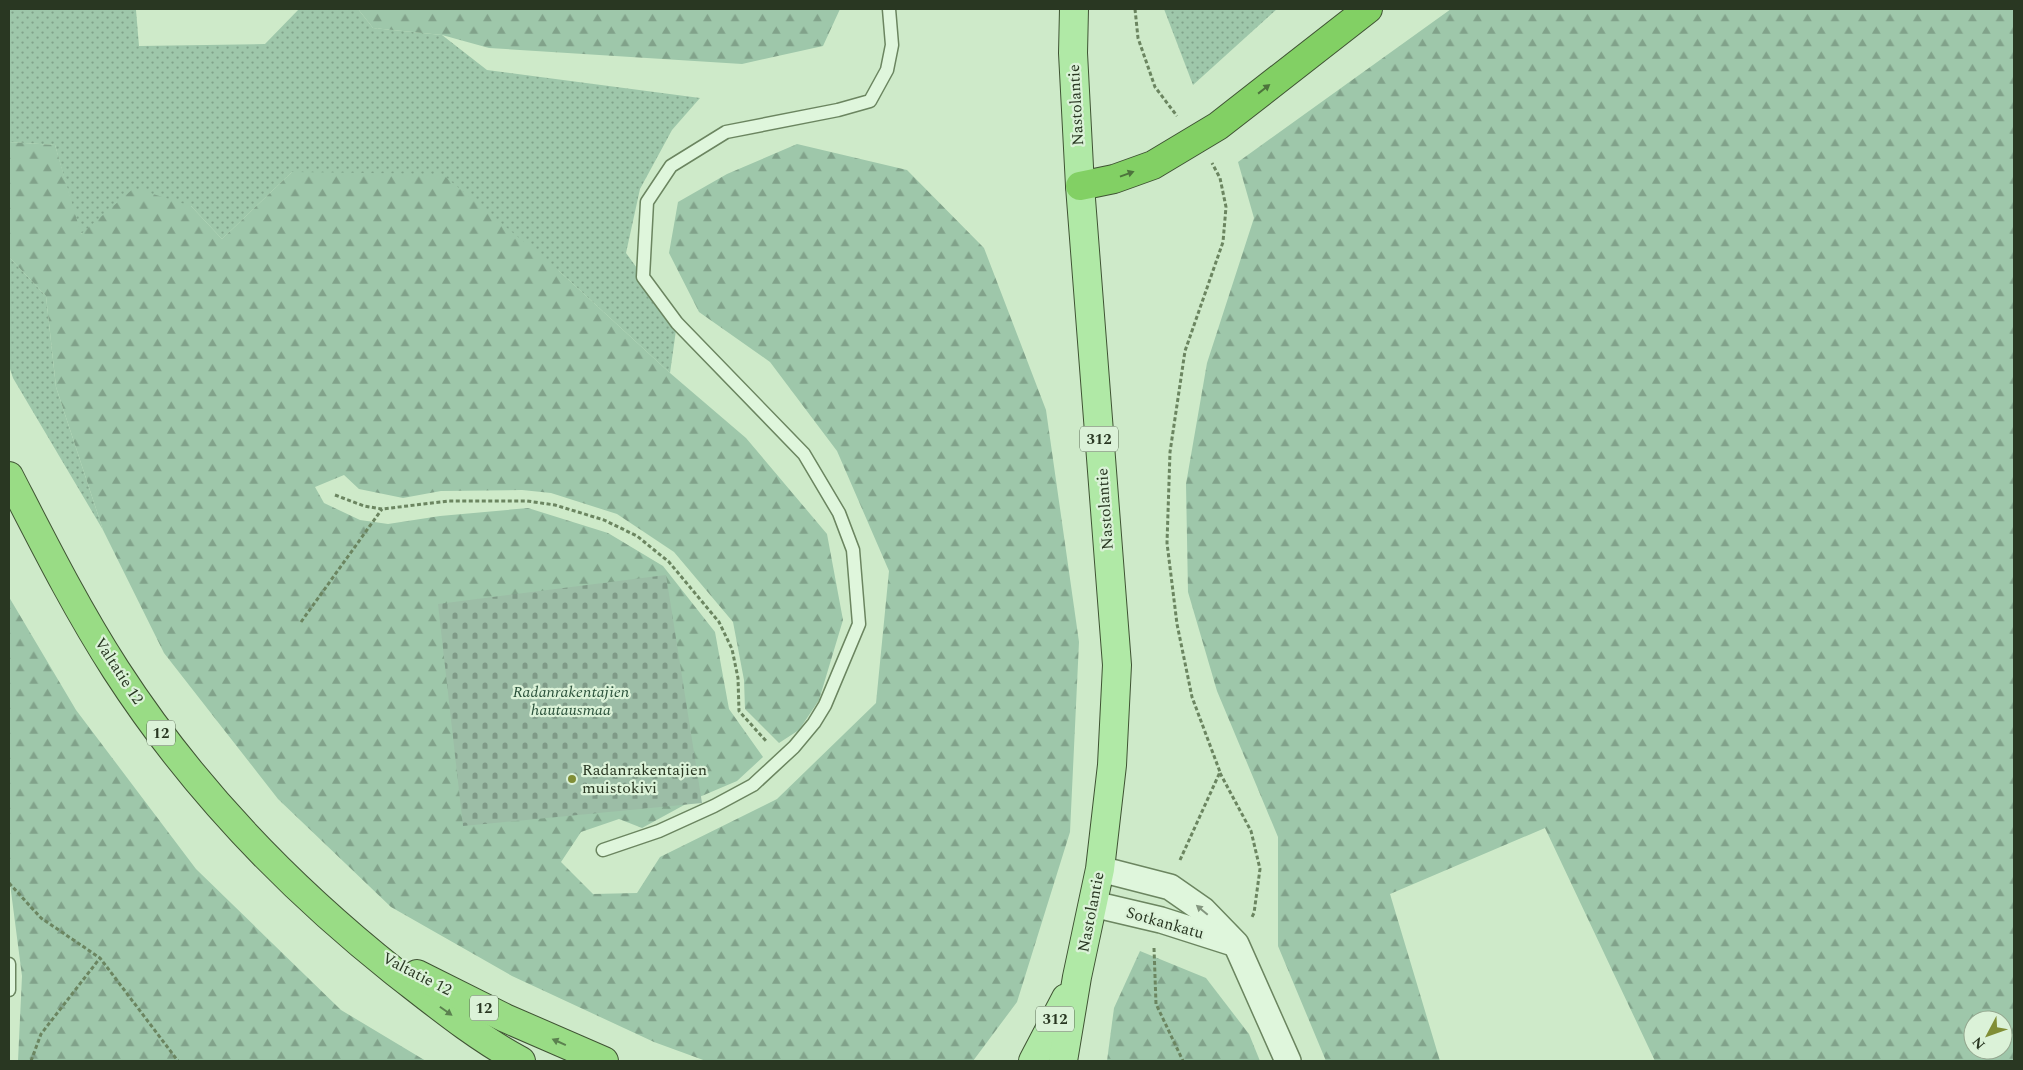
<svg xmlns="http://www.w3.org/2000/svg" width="2023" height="1070" font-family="Spectral,serif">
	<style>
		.grass { fill: url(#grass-dots) }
		.forest { fill: url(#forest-firs); fill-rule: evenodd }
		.cemetery { fill: url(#cemetery-stones) }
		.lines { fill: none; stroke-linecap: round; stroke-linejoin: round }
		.service-casing { stroke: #6b8560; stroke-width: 15 }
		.minor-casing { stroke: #6b8560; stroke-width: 28 }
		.primary-casing { stroke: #3f5333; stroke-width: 30 }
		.trunk-casing { stroke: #3f5333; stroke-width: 30 }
		.motorway-casing { stroke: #3f5333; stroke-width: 30 }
		.path { stroke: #6b8560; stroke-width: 3; stroke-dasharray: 4 2.5; stroke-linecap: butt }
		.service { stroke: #dff6dc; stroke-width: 12 }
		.minor { stroke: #dff6dc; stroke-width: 25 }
		.primary { stroke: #b0e9a6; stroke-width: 28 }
		.trunk { stroke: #99dc85; stroke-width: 28 }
		.motorway { stroke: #82d064; stroke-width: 28 }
		.oneway { fill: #4d743c }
		.oneway2 { fill: #84967f }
		.oneway3 { fill: #5b814f }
		.poi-dot { fill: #808e36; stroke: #dbf2d8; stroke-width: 2 }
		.labels { text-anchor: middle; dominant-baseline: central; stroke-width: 4.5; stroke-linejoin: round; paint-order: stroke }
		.shield { fill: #dbf2d8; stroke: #5e6f59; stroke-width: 1 }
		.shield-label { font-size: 15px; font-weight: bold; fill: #293722 }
		.street-label { font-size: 16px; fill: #293722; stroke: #dbf2d8 }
		.park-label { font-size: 16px; font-style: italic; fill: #2a513a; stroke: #dbf2d8 }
		.poi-label { font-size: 16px; fill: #293722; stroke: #dbf2d8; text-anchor: start }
	</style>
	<defs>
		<pattern id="grass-dots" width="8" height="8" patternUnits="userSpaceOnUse" patternTransform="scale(1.25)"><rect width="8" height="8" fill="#9ec7aa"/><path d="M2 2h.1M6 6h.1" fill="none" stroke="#81a28a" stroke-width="1.8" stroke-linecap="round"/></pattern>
		<pattern id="forest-firs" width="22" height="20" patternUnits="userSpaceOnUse" patternTransform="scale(1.25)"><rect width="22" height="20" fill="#9ec7aa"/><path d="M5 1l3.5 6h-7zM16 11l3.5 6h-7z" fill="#81a28a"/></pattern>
		<pattern id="cemetery-stones" width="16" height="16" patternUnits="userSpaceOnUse" patternTransform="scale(1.25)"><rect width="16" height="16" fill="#9cbda6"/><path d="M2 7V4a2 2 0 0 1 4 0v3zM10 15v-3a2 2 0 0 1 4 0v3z" fill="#7f9a87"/></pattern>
	</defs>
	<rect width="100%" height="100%" fill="#ceeac9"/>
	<g class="grass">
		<path d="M9 9 136 10 139 46 265 44 299 9H358L373 28 442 35 487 70 700 98 672 130 640 189 626 253 677 323 670 373 559 271 292 172 222 239 191 206 80 234 55 145 9 142Z"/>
		<path d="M1164 9H1277L1193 85Z"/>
		<path d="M9 257 46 296 56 387 103 530 13 378 9 366Z"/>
	</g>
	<g class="forest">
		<path d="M358 9H840L823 46 742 64 489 48 442 35 373 28Z"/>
		<path d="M1451 9H2014V1061H1655L1545 828 1390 894 1440 1061H1326L1278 946V837L1217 691 1188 592 1186 484 1207 363 1254 218 1238 162ZM1973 1020H2003V1050H1973Z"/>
		<path d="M9 142 55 145 81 234 134 188 191 206 222 239 292 172 442 174 559 271 670 373 746 438 827 534 843 620 819 700 799 730 779 743 745 709 744 680 733 622 674 552 617 514 551 493 522 490 441 491 403 498 359 489 344 475 315 487 324 503 360 520 388 524 440 516 528 508 608 533 663 566 715 632 729 709 763 757 737 781 697 798 642 828 619 819 581 832 561 862 593 894 637 893 660 857 777 799 876 703 889 571 837 451 770 362 699 312 669 253 678 202 727 174 797 144 907 170 984 248 1046 410 1079 642 1070 832 1017 1002 973 1061H706L654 1042 512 976 391 907 278 799 164 653 103 530 56 387 46 296 9 257Z"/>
		<path d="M9 597 76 710 196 869 341 1010 426 1061H18L22 976 9 876Z"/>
		<path d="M1140 951 1206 978 1249 1034 1260 1061H1107L1114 1008Z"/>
	</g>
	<path class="cemetery" d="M666 575 702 803 463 826 438 604Z"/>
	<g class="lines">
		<defs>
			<g id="service">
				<path d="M603 850 659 831 714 806 753 785 794 747 814 723 825 705 859 624 853 550 839 513 804 454 677 323 643 277 647 202 671 166 726 132 838 110 870 101 887 70 892 45 889 9"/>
				<path d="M9 964V990"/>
			</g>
			<g id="minor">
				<path d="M1100 869 1170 887 1203 910 1236 944 1288 1061"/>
				<path d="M1093 904 1161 920 1233 943"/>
			</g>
			<g id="primary">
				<path d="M1033 1061 1066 998"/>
				<path d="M1063 1061 1077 977 1100 869 1112 765 1117 665 1080 186 1073 53 1074 9"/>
			</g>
			<g id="trunk">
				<path d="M9 476C43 542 76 608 116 670 191 786 287 886 395 972 435 1003 476 1037 521 1061"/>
				<path d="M417 974 505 1018 604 1061"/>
			</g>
			<path id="motorway" d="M1080 186 1114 179 1153 165 1218 126 1368 9"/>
		</defs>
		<use href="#service" class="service-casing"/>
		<use href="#minor" class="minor-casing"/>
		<use href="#primary" class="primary-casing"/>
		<use href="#trunk" class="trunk-casing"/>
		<use href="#motorway" class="motorway-casing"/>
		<g class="path">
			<path d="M1135 9 1138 38 1155 87 1177 116"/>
			<path d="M335 495 364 506 382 509 449 501H527L555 505 604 520 637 536 669 562 719 622 732 649 738 678 739 711 766 741"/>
			<path d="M301 622 382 509"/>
			<path d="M1220 773 1251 831 1260 869 1254 913 1251 919"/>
			<path d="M1180 860 1220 772 1192 697 1177 624 1167 543 1170 452 1185 351 1223 242 1226 207 1220 178 1212 163"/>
			<path d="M9 883 41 918 100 958 178 1061"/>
			<path d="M1154 948 1156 1004 1183 1061"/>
			<path d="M31 1061 41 1034 100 958"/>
		</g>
		<use href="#service" class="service"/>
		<use href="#minor" class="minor"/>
		<use href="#primary" class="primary"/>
		<use href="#trunk" class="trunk"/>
		<use href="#motorway" class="motorway"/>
	</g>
	<defs><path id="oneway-solid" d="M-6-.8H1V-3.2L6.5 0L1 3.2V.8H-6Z" transform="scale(1.25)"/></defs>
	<g class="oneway">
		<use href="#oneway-solid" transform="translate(1264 89) rotate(-38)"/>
		<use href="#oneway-solid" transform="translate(1127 174) rotate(-20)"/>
	</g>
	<use class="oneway2" href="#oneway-solid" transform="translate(1202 910) rotate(-140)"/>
	<g class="oneway3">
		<use href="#oneway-solid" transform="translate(446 1011) rotate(35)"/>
		<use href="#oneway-solid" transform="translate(559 1042) rotate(-156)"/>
	</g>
	<circle class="poi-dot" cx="572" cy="779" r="5"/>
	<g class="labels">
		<g class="shield">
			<rect x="1080" y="426.5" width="38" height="25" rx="4"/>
			<rect x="147" y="720.5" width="28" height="25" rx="4"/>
			<rect x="470" y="995.5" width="28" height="25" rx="4"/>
			<rect x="1036" y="1006.5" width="38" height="25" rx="4"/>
		</g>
		<g class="shield-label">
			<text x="1099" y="439">312</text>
			<text x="161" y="733">12</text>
			<text x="484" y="1008">12</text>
			<text x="1055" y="1019">312</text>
		</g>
		<g class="street-label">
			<text transform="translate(1076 105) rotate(-93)">Nastolantie</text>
			<text transform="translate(1105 509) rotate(-94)">Nastolantie</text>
			<text transform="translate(119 671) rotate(57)">Valtatie 12</text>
			<text transform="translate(1091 912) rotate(-79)">Nastolantie</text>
			<text transform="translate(1165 923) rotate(16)">Sotkankatu</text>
			<text transform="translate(417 974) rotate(27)">Valtatie 12</text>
		</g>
		<g class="park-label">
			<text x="571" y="692">Radanrakentajien<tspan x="571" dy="18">hautausmaa</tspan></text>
		</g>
		<g class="poi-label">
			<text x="582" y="770">Radanrakentajien<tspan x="582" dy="18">muistokivi</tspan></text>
		</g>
	</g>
	<rect width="2023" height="1070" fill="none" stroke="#293722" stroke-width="20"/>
	<g transform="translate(1988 1035) rotate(229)"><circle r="24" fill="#dbf2d8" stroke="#94a78f"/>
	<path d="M0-4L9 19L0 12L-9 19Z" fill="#808e36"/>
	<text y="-8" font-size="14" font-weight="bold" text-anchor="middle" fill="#293722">N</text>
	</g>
</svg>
